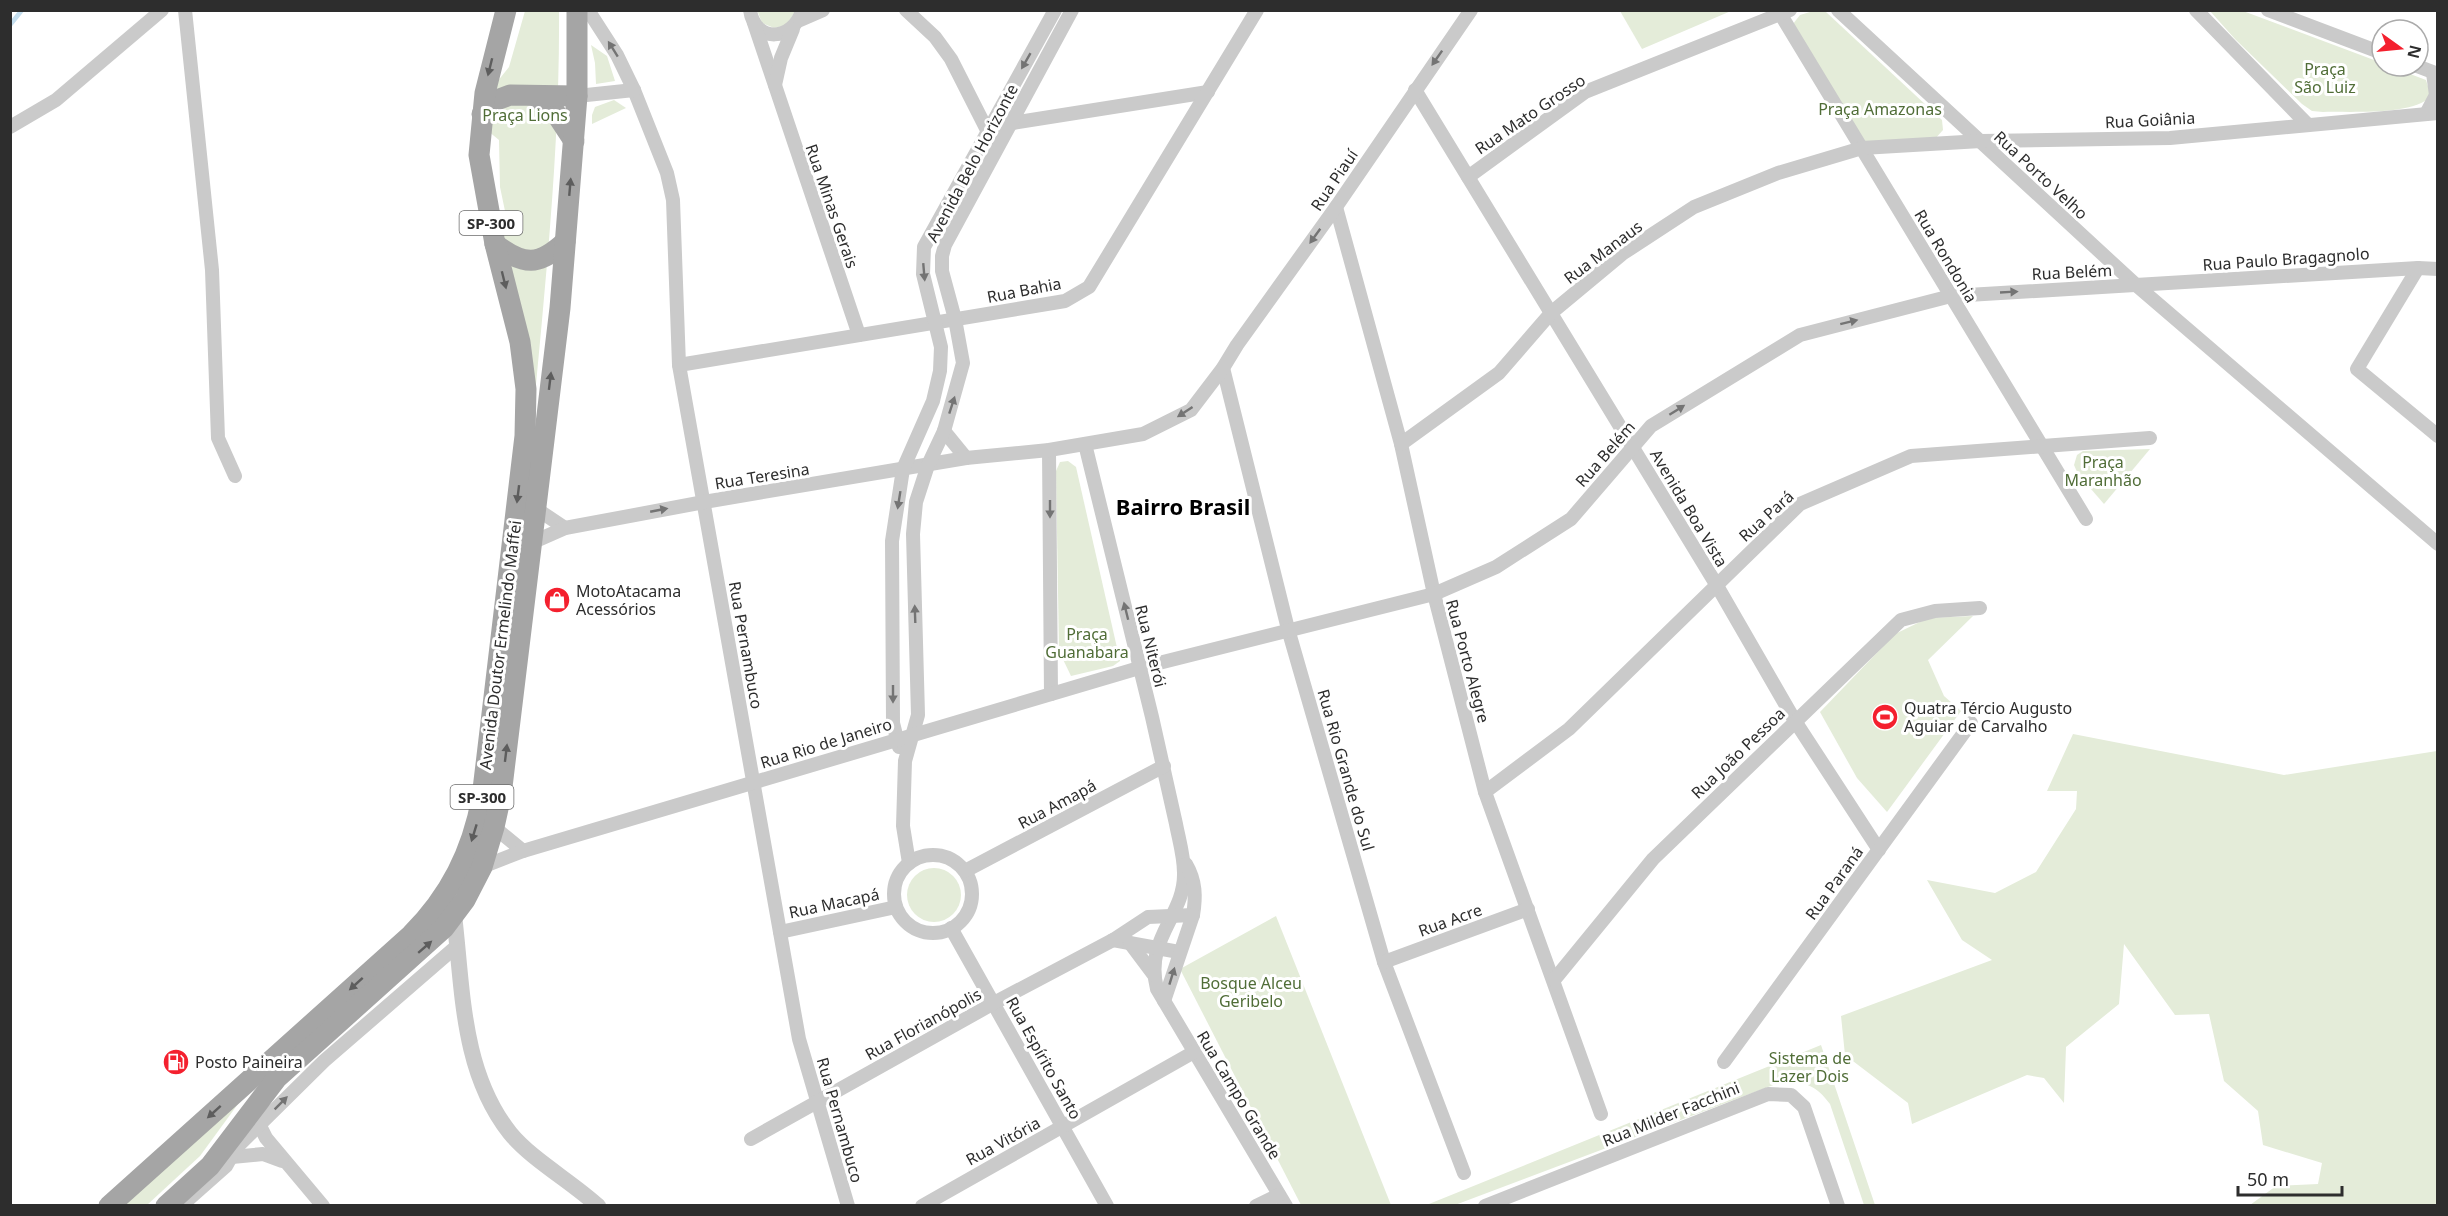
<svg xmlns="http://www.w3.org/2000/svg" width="2448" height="1216" font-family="'Noto Sans',sans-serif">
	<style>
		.green { fill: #e4ecd9 }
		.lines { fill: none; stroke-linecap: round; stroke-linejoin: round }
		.stream { stroke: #c4deee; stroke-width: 4.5 }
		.minor { stroke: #cacaca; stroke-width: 14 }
		.tertiary { stroke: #cacaca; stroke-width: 16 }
		.primary { stroke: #a5a5a5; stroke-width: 21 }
		.oneway { fill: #747474 }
		.oneway2 { fill: #5d5d5d }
		.labels { text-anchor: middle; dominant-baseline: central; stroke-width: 6; stroke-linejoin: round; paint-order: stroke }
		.shield { fill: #fff; stroke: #6c6c6c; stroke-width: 1.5 }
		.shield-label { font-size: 15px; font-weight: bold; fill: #2d2d2d }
		.park-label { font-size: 16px; fill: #506d37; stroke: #fff }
		.street-label { font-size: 16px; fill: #2d2d2d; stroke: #fff }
		.poi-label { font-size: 16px; fill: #2d2d2d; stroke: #fff; text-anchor: start }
		.district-label { font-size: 22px; font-weight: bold; fill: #000; stroke: #fff }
	</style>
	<rect width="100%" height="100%" fill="#fff"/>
	<g class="green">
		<path d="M757 10 795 11 787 25 774 28 762 23Z"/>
		<path d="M525 11H559C560 139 547 267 535 395L502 234 510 235 500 187 499 140 488 131 497 82 509 67Z"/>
		<path d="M1620 11H1731L1642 49Z"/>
		<path d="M2210 11H2243L2382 63V66H2389L2426 80 2431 96C2413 116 2350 111 2323 112L2312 111 2302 104 2235 39Z"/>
		<path d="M1810 12H1826L1942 120 1943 130 1934 140 1864 142 1793 24 1800 15Z"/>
		<path d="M591 45 607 56 615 81 596 84 595 63Z"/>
		<path d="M614 100 626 108 592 124V115L595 107Z"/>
		<path d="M2150 449 2104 504 2078 474 2074 465 2077 455 2083 451Z"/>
		<path d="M1068 461 1076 467 1120 661 1113 666 1071 676 1059 651 1056 471 1060 462Z"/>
		<path d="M1973 616 1928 660 1944 696 1961 711 1887 812 1857 778 1820 712 1895 634 1928 618Z"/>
		<path d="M2073 734 2284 775 2437 751V1205H2250L2276 1186 2318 1184 2322 1163 2263 1145 2258 1111 2224 1081 2209 1014 2175 1015 2124 944 2119 1004 2066 1047 2064 1103 2044 1078 2027 1075 1912 1124 1908 1103 1845 1055 1841 1016 1992 960 1962 940 1927 880 1995 893 2036 872 2076 809 2077 791H2047Z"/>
		<circle cx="934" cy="895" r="27"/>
		<path d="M1276 916 1391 1205H1301L1180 969Z"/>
		<path d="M1821 1045 1875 1205H1864L1830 1104C1816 1085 1807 1083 1784 1081L1455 1205 1424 1206Z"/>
		<path d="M246 1093 200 1156 147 1205 121 1206Z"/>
	</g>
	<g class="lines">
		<path class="stream" d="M10 25 22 10"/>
		<g class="minor">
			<path d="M185 10 212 270 218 438 235 476"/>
			<path d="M588 10 617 55 634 90 667 173 673 200 679 365 799 1039 848 1206"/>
			<path d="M750 10C755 44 794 41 802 10"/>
			<path d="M906 10 935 37 951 59 987 130 1012 123 1208 92"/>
			<path d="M1778 10 2086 519"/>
			<path d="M1838 10 2136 285 2438 544"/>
			<path d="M2196 10 2307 124"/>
			<path d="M2268 10 2382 53"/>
			<path d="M800 20 823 10"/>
			<path d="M754 23 859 335"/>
			<path d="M2417 66 2438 74"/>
			<path d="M775 85 781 58 793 29"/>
			<path d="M1415 90 1716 584 1795 721 1879 850"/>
			<path d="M577 96 634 90"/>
			<path d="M2426 114 2436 95 2433 73"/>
			<path d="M10 127 56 100 162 10"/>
			<path d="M1468 177 1585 92 1790 10"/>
			<path d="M1336 207 1401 444 1434 594 1485 792 1601 1114"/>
			<path d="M2418 268 2357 369 2438 436"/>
			<path d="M679 365 1053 303 1065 301 1089 287 1257 10"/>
			<path d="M1223 368 1288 629 1384 962 1464 1173"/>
			<path d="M944 431 966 458"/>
			<path d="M1085 444C1107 535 1129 626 1152 717 1160 753 1168 788 1176 824 1179 840 1184 856 1184 873 1185 916 1144 938 1157 989L1286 1206"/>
			<path d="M1401 444 1499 373 1551 313 1622 254 1694 207 1778 173 1862 148 1981 141 2170 138 2438 113"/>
			<path d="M1049 450 1051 694"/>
			<path d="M535 508 565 528"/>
			<path d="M531 543 565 528 704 502 966 458 1049 450 1143 434 1191 410 1223 368 1237 345 1336 207 1471 10"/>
			<path d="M899 747 893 723 892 541 903 469 933 401 940 371 941 347 923 274 924 247 1055 10"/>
			<path d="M1485 792 1569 729 1800 504 1911 456 2150 438"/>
			<path d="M494 827 523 851"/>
			<circle cx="933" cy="894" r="39"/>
			<path d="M909 863 903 826 905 761 918 715 913 534 916 502 928 465 944 431 963 363 955 319 942 271V256L945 245 1072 10"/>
			<path d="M482 867 523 851 1139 668 1434 594 1496 567 1571 519 1651 426 1800 335 1951 296 2418 268 2438 269"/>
			<path d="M965 871 1164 766"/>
			<path d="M951 928 1107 1206"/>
			<path d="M780 932 896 907"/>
			<path d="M1113 940 1179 952"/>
			<path d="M1130 943 1154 975"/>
			<path d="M1384 962 1528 909"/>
			<path d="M1554 980 1653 859 1901 620 1935 611 1980 608"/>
			<path d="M1164 1001 1193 915C1196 897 1196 881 1186 864"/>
			<path d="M1724 1062 1971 723"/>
			<path d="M256 1118 266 1138 323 1206"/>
			<path d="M751 1139 994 1003 1113 940 1148 917 1193 915"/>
			<path d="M239 1145 324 1061 458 945"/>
			<path d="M232 1157 263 1154 282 1161"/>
			<path d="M182 1205 226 1166 242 1137"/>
			<path d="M922 1206 1194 1052"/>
			<path d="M1256 1206 1279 1195"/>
			<path d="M1485 1206 1768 1094 1791 1095 1804 1107 1838 1206"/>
		</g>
		<path class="tertiary" d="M454 915C463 989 461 1071 510 1133 531 1159 572 1182 598 1206"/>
		<g class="primary">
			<path d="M537 97 553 109 574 141"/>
			<path d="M482 114 494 101 510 95 577 96"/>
			<path d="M495 244C524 266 539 266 565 242"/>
			<path d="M109 1206 411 935C450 896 472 852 482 798L525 436 526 389 520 342 495 244 479 155 485 93 506 10"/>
			<path d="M166 1206 210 1166 277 1078 444 928 465 900 482 867 494 827 501 795 560 308 577 96V10"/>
		</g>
	</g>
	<defs><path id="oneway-solid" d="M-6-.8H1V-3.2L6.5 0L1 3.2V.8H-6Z" transform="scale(1.5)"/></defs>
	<g class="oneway">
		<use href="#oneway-solid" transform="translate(613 49) rotate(-122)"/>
		<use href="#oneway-solid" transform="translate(1437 58) rotate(125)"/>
		<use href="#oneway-solid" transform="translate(1026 61) rotate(120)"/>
		<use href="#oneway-solid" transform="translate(1315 236) rotate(126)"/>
		<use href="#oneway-solid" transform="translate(924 272) rotate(85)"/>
		<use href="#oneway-solid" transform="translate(2009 292) rotate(-3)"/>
		<use href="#oneway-solid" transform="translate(1849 322) rotate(-14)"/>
		<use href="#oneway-solid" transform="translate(952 405) rotate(-72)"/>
		<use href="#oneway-solid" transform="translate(1677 410) rotate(-32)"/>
		<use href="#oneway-solid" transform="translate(1185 412) rotate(147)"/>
		<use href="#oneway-solid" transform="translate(899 500) rotate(99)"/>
		<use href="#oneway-solid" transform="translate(1050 509) rotate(90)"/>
		<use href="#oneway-solid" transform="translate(659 510) rotate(-11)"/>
		<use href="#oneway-solid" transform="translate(1126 611) rotate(-104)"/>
		<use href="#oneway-solid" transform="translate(915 614) rotate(-92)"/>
		<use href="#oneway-solid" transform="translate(893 694) rotate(90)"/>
		<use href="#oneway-solid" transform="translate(1172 976) rotate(-73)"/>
		<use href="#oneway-solid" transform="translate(281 1103) rotate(-45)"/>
	</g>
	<g class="oneway2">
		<use href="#oneway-solid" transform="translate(490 67) rotate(104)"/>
		<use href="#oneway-solid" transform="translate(570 187) rotate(-85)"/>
		<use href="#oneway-solid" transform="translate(504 280) rotate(76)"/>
		<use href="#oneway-solid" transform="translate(550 381) rotate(-83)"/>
		<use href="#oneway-solid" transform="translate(518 494) rotate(97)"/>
		<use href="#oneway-solid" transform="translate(506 753) rotate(-83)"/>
		<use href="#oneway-solid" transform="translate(474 833) rotate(107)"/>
		<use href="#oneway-solid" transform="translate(425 947) rotate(-41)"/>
		<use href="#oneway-solid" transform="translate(356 984) rotate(138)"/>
		<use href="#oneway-solid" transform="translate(214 1112) rotate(138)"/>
	</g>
	<defs>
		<symbol id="shop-disc" viewBox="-11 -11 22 22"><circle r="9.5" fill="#f4202e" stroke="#fff"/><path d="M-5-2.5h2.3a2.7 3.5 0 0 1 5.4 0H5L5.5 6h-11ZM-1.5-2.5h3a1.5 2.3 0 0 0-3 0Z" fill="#fff"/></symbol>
		<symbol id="stadium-disc" viewBox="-11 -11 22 22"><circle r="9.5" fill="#f4202e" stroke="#fff"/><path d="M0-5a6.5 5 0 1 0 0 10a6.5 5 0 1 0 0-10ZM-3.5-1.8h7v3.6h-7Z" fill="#fff"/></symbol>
		<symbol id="fuel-disc" viewBox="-11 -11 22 22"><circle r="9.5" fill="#f4202e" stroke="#fff"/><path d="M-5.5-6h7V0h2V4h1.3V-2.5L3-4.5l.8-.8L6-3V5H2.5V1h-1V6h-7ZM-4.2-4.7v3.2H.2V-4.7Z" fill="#fff"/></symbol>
	</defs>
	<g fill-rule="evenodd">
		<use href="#shop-disc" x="542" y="585" width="30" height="30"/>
		<use href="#stadium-disc" x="1870" y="702" width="30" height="30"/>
		<use href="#fuel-disc" x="161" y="1047" width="30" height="30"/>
	</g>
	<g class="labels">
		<g class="shield">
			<rect x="459.5" y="211" width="63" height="24" rx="4.5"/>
			<rect x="450.5" y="785" width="63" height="24" rx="4.5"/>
		</g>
		<g class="shield-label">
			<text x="491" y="223">SP-300</text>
			<text x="482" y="797">SP-300</text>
		</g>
		<g class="park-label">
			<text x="2325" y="69">Praça<tspan x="2325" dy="18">São Luiz</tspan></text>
			<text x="1880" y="109">Praça Amazonas</text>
			<text x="525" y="115">Praça Lions</text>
			<text x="2103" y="462">Praça<tspan x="2103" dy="18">Maranhão</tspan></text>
			<text x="1087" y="634">Praça<tspan x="1087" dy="18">Guanabara</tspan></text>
			<text x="1251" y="983">Bosque Alceu<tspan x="1251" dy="18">Geribelo</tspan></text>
			<text x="1810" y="1058">Sistema de<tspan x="1810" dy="18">Lazer Dois</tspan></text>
		</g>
		<g class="street-label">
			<text transform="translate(1530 114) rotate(-34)">Rua Mato Grosso</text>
			<text transform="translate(2150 120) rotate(-3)">Rua Goiânia</text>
			<text transform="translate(972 163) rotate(-62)">Avenida Belo Horizonte</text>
			<text transform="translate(2041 175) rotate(43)">Rua Porto Velho</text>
			<text transform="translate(1334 180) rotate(-56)">Rua Piauí</text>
			<text transform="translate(832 206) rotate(71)">Rua Minas Gerais</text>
			<text transform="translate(1603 252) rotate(-37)">Rua Manaus</text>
			<text transform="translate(1946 256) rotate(59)">Rua Rondonia</text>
			<text transform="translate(2286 259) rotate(-4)">Rua Paulo Bragagnolo</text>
			<text transform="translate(2072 272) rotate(-3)">Rua Belém</text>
			<text transform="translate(1024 290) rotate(-11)">Rua Bahia</text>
			<text transform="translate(1605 454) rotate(-49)">Rua Belém</text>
			<text transform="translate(762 476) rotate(-9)">Rua Teresina</text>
			<text transform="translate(1689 508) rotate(59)">Avenida Boa Vista</text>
			<text transform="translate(1766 516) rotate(-42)">Rua Pará</text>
			<text transform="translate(500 645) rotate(-83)">Avenida Doutor Ermelindo Maffei</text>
			<text transform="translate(746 645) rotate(80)">Rua Pernambuco</text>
			<text transform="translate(1151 646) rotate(76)">Rua Niterói</text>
			<text transform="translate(1468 661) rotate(75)">Rua Porto Alegre</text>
			<text transform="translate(826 743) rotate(-17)">Rua Rio de Janeiro</text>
			<text transform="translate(1738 753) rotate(-44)">Rua João Pessoa</text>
			<text transform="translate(1346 770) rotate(74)">Rua Rio Grande do Sul</text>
			<text transform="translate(1057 804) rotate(-28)">Rua Amapá</text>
			<text transform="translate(1834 883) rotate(-54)">Rua Paraná</text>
			<text transform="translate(834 903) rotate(-12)">Rua Macapá</text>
			<text transform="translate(1450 920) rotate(-20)">Rua Acre</text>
			<text transform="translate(923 1024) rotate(-29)">Rua Florianópolis</text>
			<text transform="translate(1044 1058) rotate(61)">Rua Espírito Santo</text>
			<text transform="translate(1239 1095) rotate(59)">Rua Campo Grande</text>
			<text transform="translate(1671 1114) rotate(-22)">Rua Milder Facchini</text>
			<text transform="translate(840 1120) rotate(74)">Rua Pernambuco</text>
			<text transform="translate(1003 1141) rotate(-29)">Rua Vitória</text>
		</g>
		<g class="poi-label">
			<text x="576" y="591">MotoAtacama<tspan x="576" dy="18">Acessórios</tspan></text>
			<text x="1904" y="708">Quatra Tércio Augusto<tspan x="1904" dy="18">Aguiar de Carvalho</tspan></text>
			<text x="195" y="1062">Posto Paineira</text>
		</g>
		<g class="district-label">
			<text x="1183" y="506">Bairro Brasil</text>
		</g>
	</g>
	<rect width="2448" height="1216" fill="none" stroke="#2d2d2d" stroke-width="24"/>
	<g transform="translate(2400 48) rotate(105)"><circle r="28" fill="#ffffff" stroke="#ababab" stroke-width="1.5"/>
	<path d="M0-4.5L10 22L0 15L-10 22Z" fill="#f4202e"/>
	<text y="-9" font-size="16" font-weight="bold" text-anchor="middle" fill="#2d2d2d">N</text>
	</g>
	<path d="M2238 1186v9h104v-9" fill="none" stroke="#2d2d2d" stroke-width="3"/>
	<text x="2247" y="1186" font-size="18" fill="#2d2d2d" stroke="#ffffff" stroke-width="4.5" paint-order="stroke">50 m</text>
</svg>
